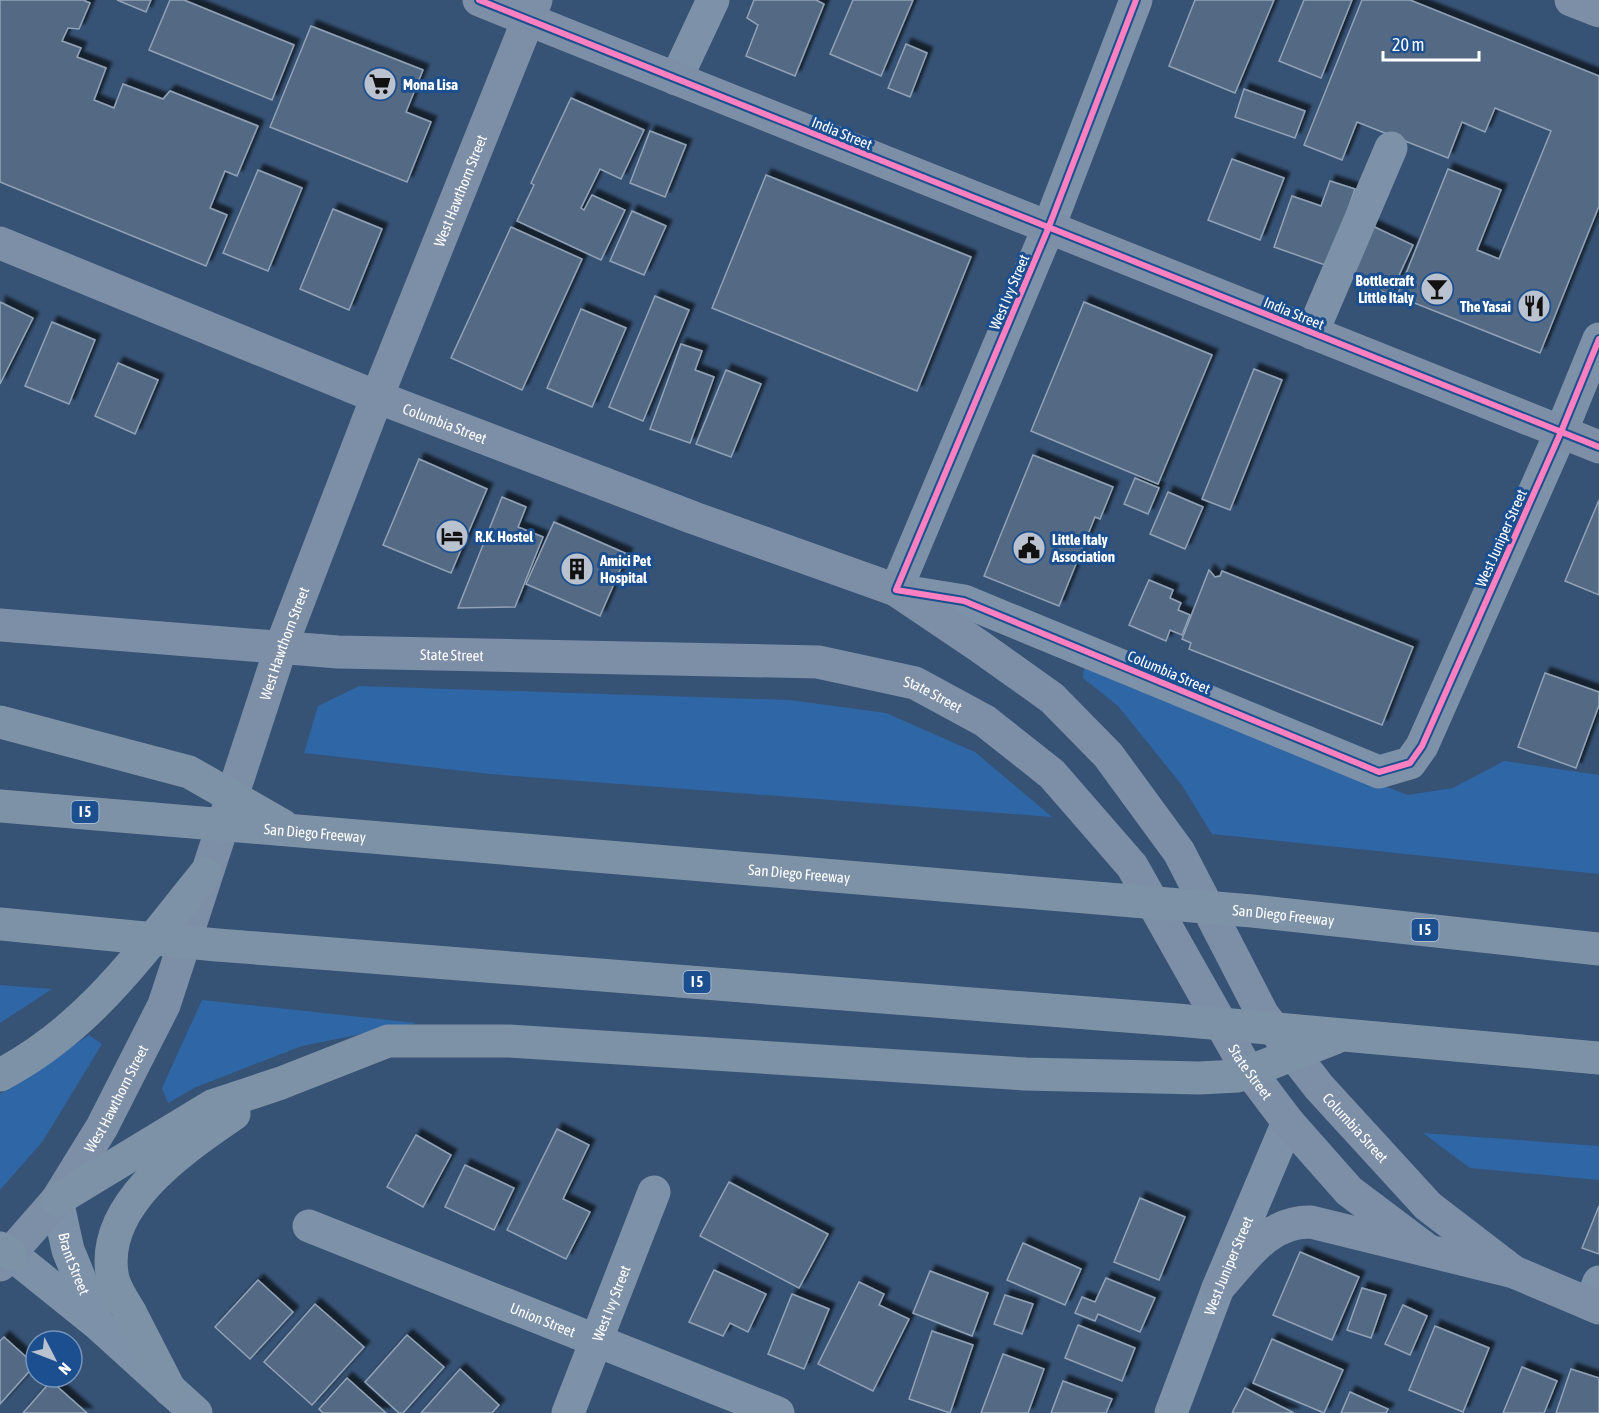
<svg xmlns="http://www.w3.org/2000/svg" width="1599" height="1413" font-family="'Asap Condensed',sans-serif">
	<style>
		.green { fill: #2f66a5 }
		.building { fill: #526984; stroke: #92a2b6; stroke-width: 1.5; filter: url(#shadow) }
		.lines { fill: none; stroke-linecap: round; stroke-linejoin: round }
		.minor { stroke: #7d92a8; stroke-width: 33 }
		.major { stroke: #7d8ea7; stroke-width: 33 }
		.highway { stroke: #7e92a7; stroke-width: 33 }
		.cycleway-casing { stroke: #1b4f8f; stroke-width: 10 }
		.cycleway { stroke: #ff80c0; stroke-width: 6 }
		.labels { text-anchor: middle; dominant-baseline: central; stroke-width: 6; stroke-linejoin: round; paint-order: stroke }
		.shield { fill: #1b4f8f; stroke: #bbcadd; stroke-width: 1.5 }
		.shield-label { font-size: 14px; font-weight: bold; fill: #fff }
		.poi-label { font-size: 15px; font-weight: bold; fill: #fff; stroke: #1b4f8f; text-anchor: start }
		.street-label { font-size: 15px; fill: #fff; stroke: #1b4f8f }
	</style>
	<defs>
		<filter id="shadow"><feDropShadow dx="5.5" dy="-5.5" stdDeviation="1.5" flood-color="#0009"/></filter>
	</defs>
	<rect width="100%" height="100%" fill="#365274"/>
	<g class="green">
		<path d="M1084 668 1408 795 1453 788 1504 761 1599 775V874L1212 834 1181 784 1118 706 1083 678Z"/>
		<path d="M359 686 790 700 886 713 975 752 1052 817 490 774 304 753 318 706Z"/>
		<path d="M0 985 52 989 0 1023Z"/>
		<path d="M202 1000 417 1023 302 1046 196 1087 168 1103 162 1088Z"/>
		<path d="M89 1035 102 1044 43 1141 0 1190V1094Z"/>
		<path d="M1423 1133 1599 1146V1180L1470 1168Z"/>
	</g>
	<g class="building">
		<path d="M0 0H83L90 3 79 29 68 28 62 41 81 48 77 57 106 68 94 100 114 108 123 84 163 99 170 91 258 126 237 176 225 171 210 208 227 215 206 266 0 182Z"/>
		<path d="M117 0H151L146 12Z"/>
		<path d="M170 0H184L294 45 272 100 149 50Z"/>
		<path d="M754 0H816L824 4 795 76 746 56 758 25 747 18Z"/>
		<path d="M853 0H913L881 76 830 54Z"/>
		<path d="M1195 0H1274L1235 93 1169 66Z"/>
		<path d="M1304 0H1352L1321 78 1279 61Z"/>
		<path d="M1362 0H1410L1599 76V206L1540 353 1397 296 1448 169 1501 190 1477 250 1499 259 1551 131 1495 108 1485 132 1462 122 1448 158 1357 122 1342 160 1304 145Z"/>
		<path d="M311 26 423 70 406 112 431 122 407 182 270 127Z"/>
		<path d="M906 44 927 53 910 97 888 88Z"/>
		<path d="M1244 89 1305 111 1295 138 1235 117Z"/>
		<path d="M571 98 644 130 621 179 600 169 581 208 584 210 592 195 625 210 601 260 517 221 534 185 531 183Z"/>
		<path d="M650 131 686 145 665 197 630 183Z"/>
		<path d="M1232 159 1284 178 1260 240 1208 220Z"/>
		<path d="M258 170 302 188 268 271 223 253Z"/>
		<path d="M766 175 971 257 917 391 712 308Z"/>
		<path d="M1330 181 1355 189 1328 266 1274 247 1292 196 1321 206Z"/>
		<path d="M333 209 382 229 349 310 300 289Z"/>
		<path d="M632 211 666 226 644 275 610 261Z"/>
		<path d="M1366 223 1413 245 1390 295 1342 273Z"/>
		<path d="M511 227 582 259 522 390 451 358Z"/>
		<path d="M655 296 689 310 643 421 609 407Z"/>
		<path d="M0 302 33 318 0 384Z"/>
		<path d="M1084 302 1212 355 1158 484 1031 431Z"/>
		<path d="M581 309 626 328 592 407 547 388Z"/>
		<path d="M52 322 95 340 69 404 25 386Z"/>
		<path d="M681 344 702 351 695 370 714 377 690 443 650 429Z"/>
		<path d="M118 363 158 380 135 434 95 416Z"/>
		<path d="M1254 369 1282 380 1230 510 1202 499Z"/>
		<path d="M726 370 761 384 731 457 696 444Z"/>
		<path d="M1033 455 1113 487 1100 519 1095 517 1059 606 984 576Z"/>
		<path d="M419 459 487 489 451 573 383 545Z"/>
		<path d="M1135 478 1159 488 1148 514 1124 504Z"/>
		<path d="M1168 492 1203 507 1185 549 1150 534Z"/>
		<path d="M502 497 526 507 518 527 543 537 515 607 458 608Z"/>
		<path d="M1599 500V595L1565 581Z"/>
		<path d="M554 522 627 554 600 616 526 584Z"/>
		<path d="M1209 570 1215 577 1220 576 1222 571 1413 647 1382 725 1189 649 1191 643 1182 639Z"/>
		<path d="M1149 580 1173 590 1170 598 1181 603 1178 610 1190 615 1182 635 1170 630 1166 641 1129 625Z"/>
		<path d="M1545 673 1599 692V705L1576 768 1518 747Z"/>
		<path d="M557 1129 589 1145 563 1199 590 1212 566 1259 507 1230Z"/>
		<path d="M416 1135 451 1155 423 1207 387 1187Z"/>
		<path d="M465 1165 514 1188 494 1230 445 1207Z"/>
		<path d="M729 1182 828 1234 799 1288 700 1236Z"/>
		<path d="M1140 1198 1185 1217 1159 1280 1114 1262Z"/>
		<path d="M1599 1206V1254L1582 1248Z"/>
		<path d="M1023 1243 1081 1269 1065 1305 1007 1280Z"/>
		<path d="M1300 1252 1359 1277 1332 1340 1273 1315Z"/>
		<path d="M714 1270 766 1294 748 1332 730 1323 723 1336 689 1322Z"/>
		<path d="M930 1271 988 1293 972 1336 913 1313Z"/>
		<path d="M1106 1278 1155 1298 1140 1332 1098 1314 1095 1321 1075 1313 1082 1297 1095 1302Z"/>
		<path d="M258 1280 293 1312 250 1359 215 1327Z"/>
		<path d="M859 1282 884 1294 879 1305 909 1319 873 1391 818 1364Z"/>
		<path d="M1362 1288 1386 1295 1371 1338 1347 1330Z"/>
		<path d="M792 1294 829 1309 804 1369 768 1354Z"/>
		<path d="M1005 1295 1033 1304 1022 1334 994 1324Z"/>
		<path d="M315 1304 364 1347 312 1405 264 1362Z"/>
		<path d="M1403 1305 1427 1316 1410 1355 1385 1344Z"/>
		<path d="M1078 1325 1135 1348 1122 1381 1065 1358Z"/>
		<path d="M1435 1326 1489 1348 1463 1412 1409 1390Z"/>
		<path d="M932 1331 973 1345 950 1413 909 1399Z"/>
		<path d="M407 1335 444 1367 403 1413H399L365 1382Z"/>
		<path d="M4 1337 35 1365 0 1404V1341Z"/>
		<path d="M1272 1339 1343 1370 1324 1413 1253 1383Z"/>
		<path d="M1003 1354 1044 1369 1028 1413H981Z"/>
		<path d="M1522 1367 1557 1381 1544 1413H1503Z"/>
		<path d="M460 1369 499 1405 492 1413H421Z"/>
		<path d="M1571 1369 1599 1378V1413H1556Z"/>
		<path d="M347 1378 386 1413H323L319 1409Z"/>
		<path d="M51 1381 87 1413H23Z"/>
		<path d="M1063 1381 1112 1399 1106 1413H1051Z"/>
		<path d="M1245 1388 1294 1413H1232Z"/>
		<path d="M1350 1392 1388 1409 1386 1413H1341Z"/>
	</g>
	<g class="lines">
		<g class="minor">
			<path d="M1136 0 1048 229 896 590 964 601 1379 772 1410 763 1422 746 1561 432 1599 339"/>
			<path d="M676 79 713 0"/>
			<path d="M1312 333 1391 148"/>
			<path id="s1" d="M57 1200 68 1250 97 1321"/>
			<path id="s2" d="M309 1226 778 1413"/>
			<path d="M11 1254 99 1325 196 1413"/>
			<path d="M1590 1304 1599 1282"/>
			<path id="s3" d="M568 1413 654 1192"/>
			<path id="s4" d="M1171 1413 1218 1288 1288 1122"/>
		</g>
		<g class="major">
			<path d="M479 0 1599 447"/>
			<path d="M1571 0 1599 11"/>
			<path id="s5" d="M0 243 377 397 694 518 896 590 979 646 1052 698 1108 755 1179 852 1263 1015 1319 1087 1428 1206 1514 1272"/>
			<path id="s6" d="M0 625 338 652 818 662 915 683 985 721 1052 774 1132 866 1242 1061 1288 1122 1349 1191 1426 1249"/>
			<path id="s7" d="M0 1265 57 1200 102 1127 164 1005 281 647 377 397 536 0"/>
			<path d="M1218 1288C1245 1259 1267 1221 1311 1222L1514 1272 1599 1308"/>
		</g>
		<g class="highway">
			<path d="M0 722 189 772 282 825"/>
			<path id="s8" d="M0 806 1252 911 1599 949"/>
			<path d="M0 924 217 945 1177 1020 1599 1058"/>
			<path d="M0 1075C90 1028 142 951 205 874"/>
			<path d="M57 1200 212 1106 281 1083 388 1041H509L1025 1074 1199 1078 1238 1076 1335 1038"/>
			<path d="M0 1248 11 1254"/>
			<path d="M170 1390C157 1364 143 1338 130 1312 124 1302 116 1290 113 1279 97 1206 183 1149 234 1114"/>
		</g>
		<defs>
			<g id="cycleway">
				<path d="M479 0 1599 447"/>
				<path d="M1136 0 1048 229 896 590 964 601 1379 772 1410 763 1422 746 1561 432 1599 339"/>
			</g>
		</defs>
		<use href="#cycleway" class="cycleway-casing"/>
		<use href="#cycleway" class="cycleway"/>
	</g>
	<defs>
		<symbol id="supermarket-disc" viewBox="-11 -11 22 22"><circle r="9.5" fill="#b9c2ce" stroke="#1b4f8f"/><path d="M-6-5.5h2.5l.6 2H6L4.5 2H-2.5L-4.4-4H-6ZM-1.5 3.2a1.3 1.3 0 1 0 .1 0ZM3 3.2a1.3 1.3 0 1 0 .1 0Z" fill="#111"/></symbol>
		<symbol id="bar-disc" viewBox="-11 -11 22 22"><circle r="9.5" fill="#b9c2ce" stroke="#1b4f8f"/><path d="M-6-5H6L.8 .8V4.5H3.5V6h-7V4.5H-.8V.8Z" fill="#111"/></symbol>
		<symbol id="restaurant-disc" viewBox="-11 -11 22 22"><circle r="9.5" fill="#b9c2ce" stroke="#1b4f8f"/><path d="M-5-6h1v4h1v-4h1v4h1v-4h1v5L-1.5 .5V6h-2V.5L-5-1ZM5-6V6H3V1.5H1.5Q1.5-4 5-6Z" fill="#111"/></symbol>
		<symbol id="hotel-disc" viewBox="-11 -11 22 22"><circle r="9.5" fill="#b9c2ce" stroke="#1b4f8f"/><path d="M-6-4.5h1.5V1H6V5H4.5V3h-9V5H-6ZM-4 0a1.8 1.8 0 1 1 3.6 0ZM.5 0V-2.5h3Q6-2.5 6 0Z" fill="#111"/></symbol>
		<symbol id="civic-disc" viewBox="-11 -11 22 22"><circle r="9.5" fill="#b9c2ce" stroke="#1b4f8f"/><path d="M-.6-6.5H3V-4.5H.6V-3L4-1V1h2V6H-6V1h2V-1L-.6-3ZM-1.2 2.5V6h2.4V2.5Z" fill="#111"/></symbol>
		<symbol id="building-disc" viewBox="-11 -11 22 22"><circle r="9.5" fill="#b9c2ce" stroke="#1b4f8f"/><path d="M-4-6H4V6H1V3H-1V6H-4ZM-2.5-4.3h1.7v1.8h-1.7ZM.8-4.3h1.7v1.8H.8ZM-2.5-1h1.7V.8h-1.7ZM.8-1h1.7V.8H.8Z" fill="#111"/></symbol>
	</defs>
	<g fill-rule="evenodd">
		<use href="#supermarket-disc" x="361" y="65" width="38" height="38"/>
		<use href="#bar-disc" x="1418" y="270" width="38" height="38"/>
		<use href="#restaurant-disc" x="1515" y="287" width="38" height="38"/>
		<use href="#hotel-disc" x="433" y="517" width="38" height="38"/>
		<use href="#civic-disc" x="1010" y="529" width="38" height="38"/>
		<use href="#building-disc" x="558" y="550" width="38" height="38"/>
	</g>
	<g class="labels">
		<g class="shield">
			<rect x="71.5" y="801" width="27" height="22" rx="4.5"/>
			<rect x="1411.5" y="919" width="27" height="22" rx="4.5"/>
			<rect x="683.5" y="971" width="27" height="22" rx="4.5"/>
		</g>
		<g class="shield-label">
			<text x="85" y="812">I 5</text>
			<text x="1425" y="930">I 5</text>
			<text x="697" y="982">I 5</text>
		</g>
		<g class="poi-label">
			<text x="403" y="84">Mona Lisa</text>
			<text x="1414" y="280" text-anchor="end">Bottlecraft<tspan x="1414" dy="17">Little Italy</tspan></text>
			<text x="1511" y="306" text-anchor="end">The Yasai</text>
			<text x="475" y="536">R.K. Hostel</text>
			<text x="1052" y="539">Little Italy<tspan x="1052" dy="17">Association</tspan></text>
			<text x="600" y="560">Amici Pet<tspan x="600" dy="17">Hospital</tspan></text>
		</g>
		<g class="street-label">
			<text transform="translate(842 133) rotate(22)">India Street</text>
			<text stroke="none"><textPath href="#s7" startOffset="1176">West Hawthorn Street</textPath></text>
			<text transform="translate(1009 292) rotate(-67)">West Ivy Street</text>
			<text transform="translate(1294 313) rotate(22)">India Street</text>
			<text stroke="none"><textPath href="#s5" startOffset="480">Columbia Street</textPath></text>
			<text transform="translate(1501 538) rotate(-66)">West Juniper Street</text>
			<text stroke="none"><textPath href="#s7" startOffset="690">West Hawthorn Street</textPath></text>
			<text stroke="none"><textPath href="#s6" startOffset="453">State Street</textPath></text>
			<text transform="translate(1169 672) rotate(23)">Columbia Street</text>
			<text stroke="none"><textPath href="#s6" startOffset="939">State Street</textPath></text>
			<text stroke="none"><textPath href="#s8" startOffset="316">San Diego Freeway</textPath></text>
			<text stroke="none"><textPath href="#s8" startOffset="802">San Diego Freeway</textPath></text>
			<text stroke="none"><textPath href="#s8" startOffset="1288">San Diego Freeway</textPath></text>
			<text stroke="none"><textPath href="#s6" startOffset="1443">State Street</textPath></text>
			<text stroke="none"><textPath href="#s7" startOffset="204">West Hawthorn Street</textPath></text>
			<text stroke="none"><textPath href="#s5" startOffset="1680">Columbia Street</textPath></text>
			<text stroke="none"><textPath href="#s1" startOffset="66">Brant Street</textPath></text>
			<text stroke="none"><textPath href="#s4" startOffset="158">West Juniper Street</textPath></text>
			<text stroke="none"><textPath href="#s3" startOffset="118">West Ivy Street</textPath></text>
			<text stroke="none"><textPath href="#s2" startOffset="252">Union Street</textPath></text>
		</g>
	</g>
	<g transform="translate(54 1359) rotate(132)"><circle r="28" fill="#1b4f8f" stroke="#7695bc" stroke-width="1.5"/>
	<path d="M0-4.5L10 22L0 15L-10 22Z" fill="#b9c2ce"/>
	<text y="-9" font-size="16" font-weight="bold" text-anchor="middle" fill="#ffffff">N</text>
	</g>
	<path d="M1383 51v9h96v-9" fill="none" stroke="#ffffff" stroke-width="3"/>
	<text x="1392" y="51" font-size="18" fill="#ffffff" stroke="#1b4f8f" stroke-width="4.5" paint-order="stroke">20 m</text>
</svg>
